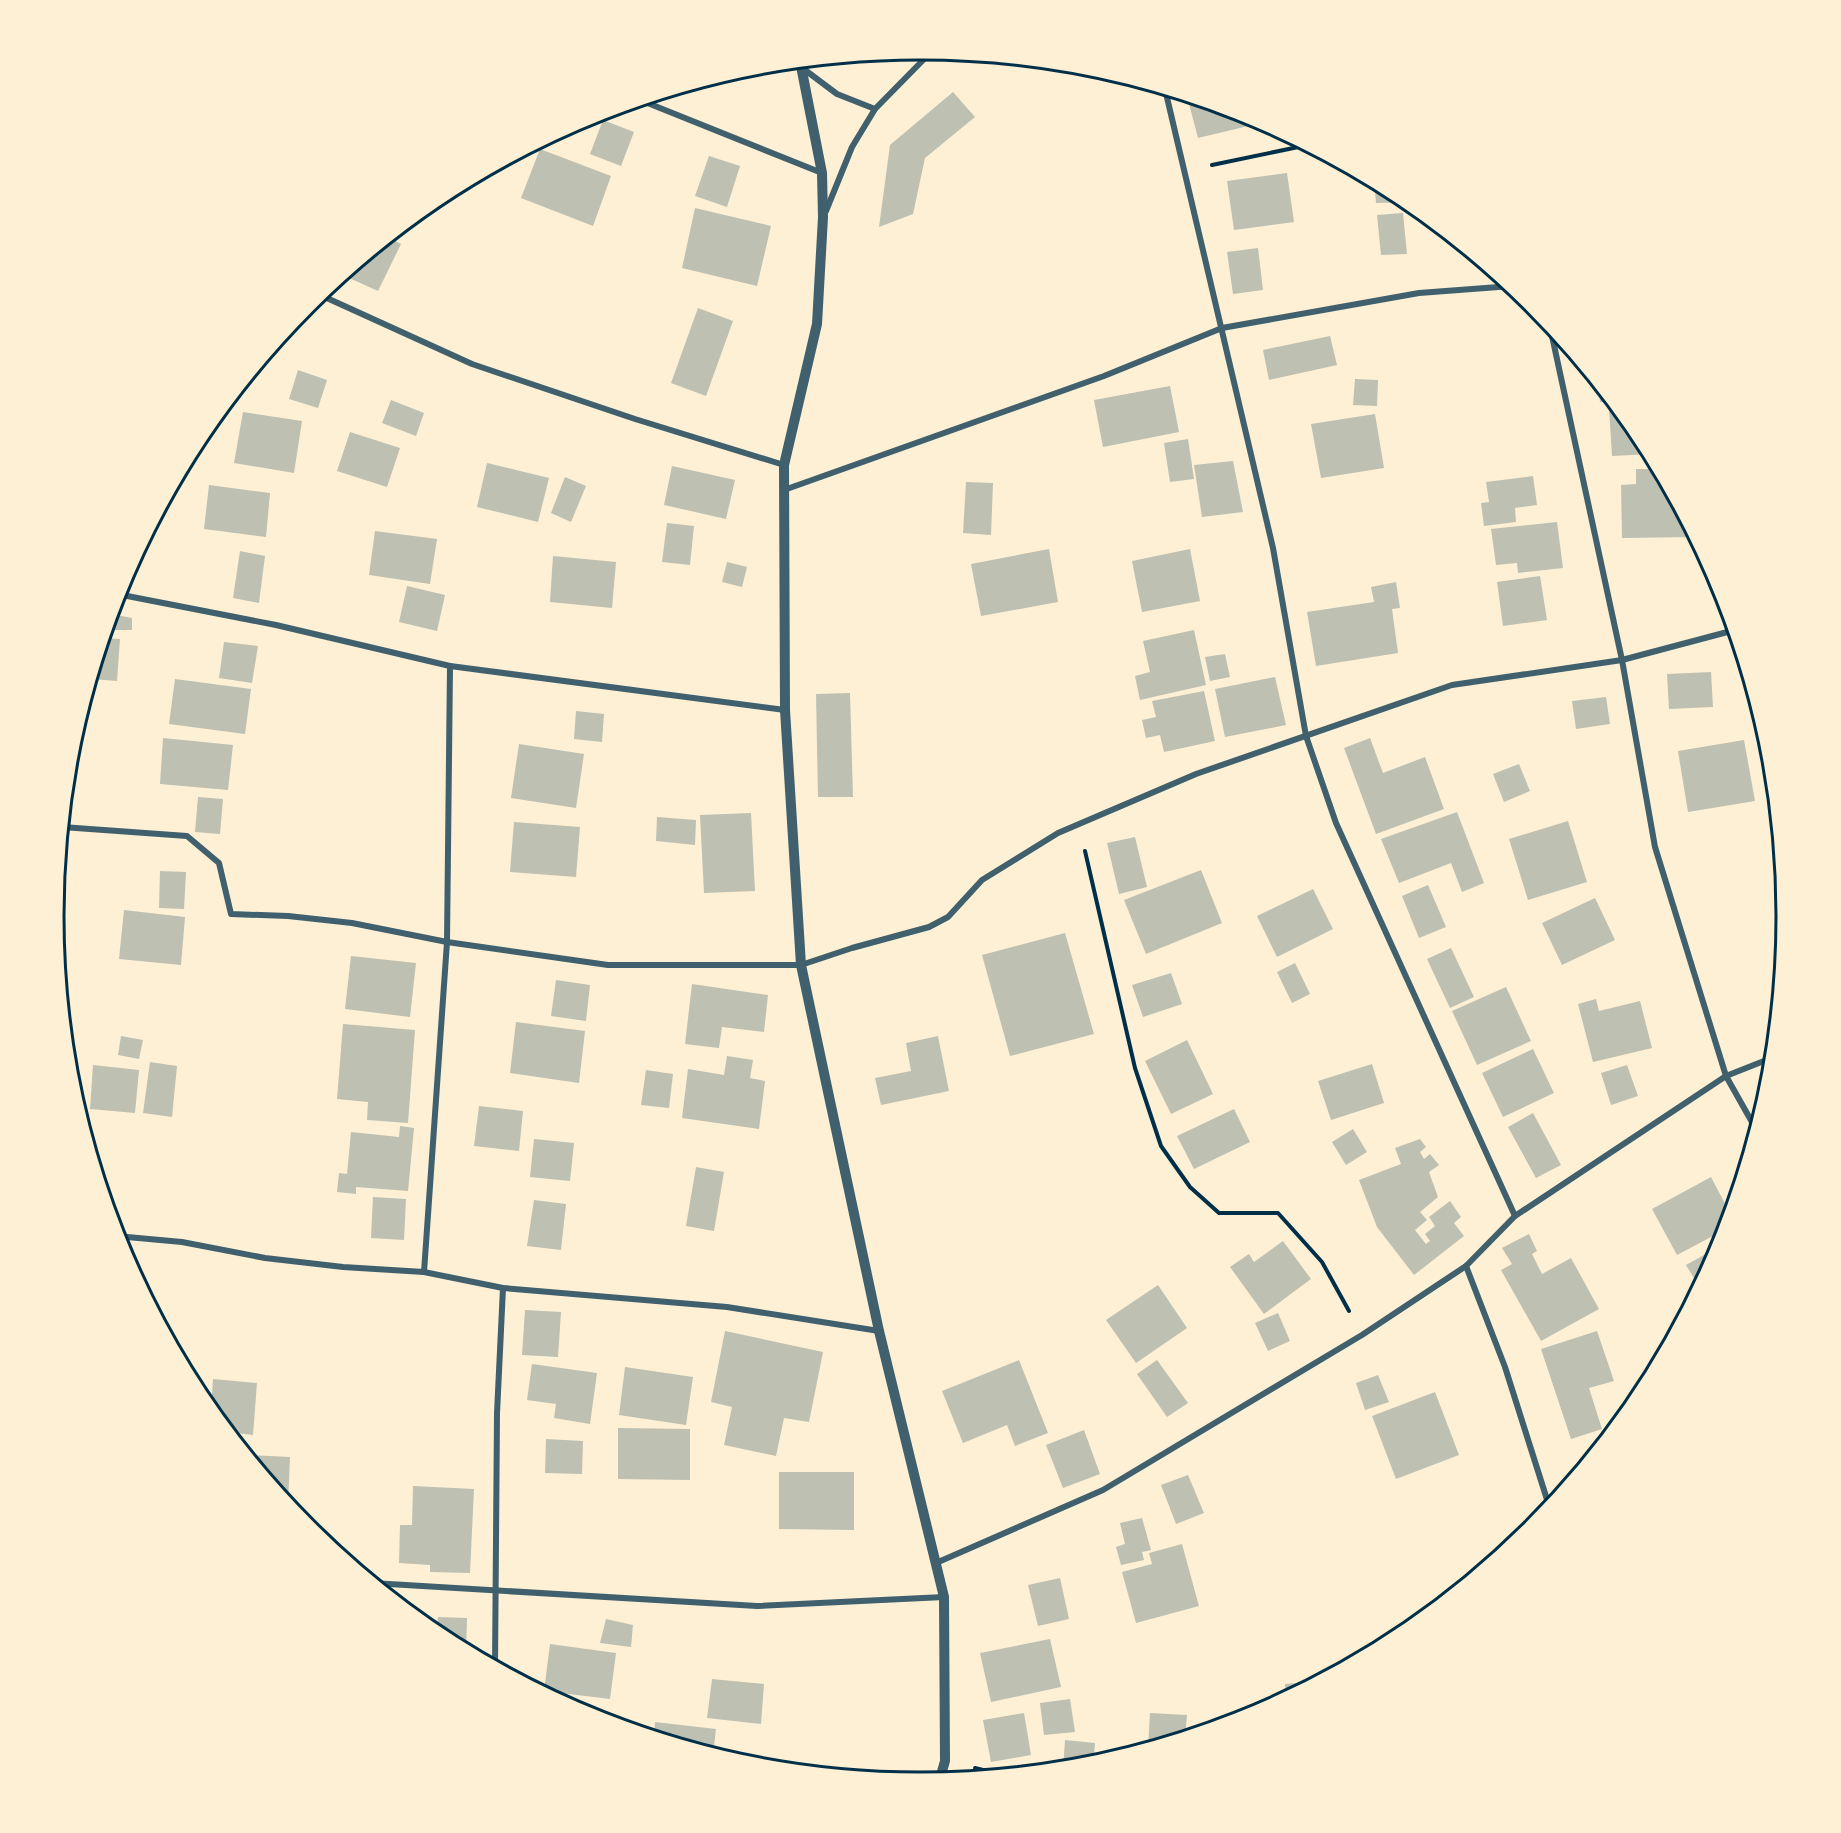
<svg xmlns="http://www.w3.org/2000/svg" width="1841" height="1833" font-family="'Titillium Web',sans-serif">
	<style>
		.building { fill: #bec0b2 }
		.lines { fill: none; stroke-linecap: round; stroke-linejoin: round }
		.path { stroke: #003049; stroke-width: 4 }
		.minor { stroke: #3f606c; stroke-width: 6 }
		.tertiary { stroke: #3f606c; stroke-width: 10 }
		.rim { fill: none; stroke: #003049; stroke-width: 3 }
	</style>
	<rect width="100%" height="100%" fill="#fdf0d5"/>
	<g class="building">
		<path d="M953 92 975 117 925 158 913 214 879 227 890 145Z"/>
		<path d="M1187 96 1253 116 1265 122 1198 138Z"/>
		<path d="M603 120 634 132 621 166 590 154Z"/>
		<path d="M540 149 611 176 593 226 521 198Z"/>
		<path d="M709 156 740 166 727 207 695 196Z"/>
		<path d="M1287 173 1294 222 1234 230 1227 181Z"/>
		<path d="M1374 181 1402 196 1409 202 1376 203Z"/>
		<path d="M695 208 771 226 757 286 682 268Z"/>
		<path d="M1403 213 1407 254 1381 255 1377 215Z"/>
		<path d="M388 237 401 244 378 291 347 277 352 267Z"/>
		<path d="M1258 248 1263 290 1233 294 1227 252Z"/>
		<path d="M698 308 733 321 706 396 671 383Z"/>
		<path d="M1330 336 1337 365 1269 380 1263 350Z"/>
		<path d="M298 370 327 380 318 408 289 399Z"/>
		<path d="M1355 379 1378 380 1377 406 1353 405Z"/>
		<path d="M1598 383 1604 389 1614 402H1600Z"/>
		<path d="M1170 386 1179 432 1103 447 1094 400Z"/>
		<path d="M391 400 424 413 416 436 382 423Z"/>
		<path d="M1619 407 1642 435 1652 454 1612 456 1609 408Z"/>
		<path d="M243 412 302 421 294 473 234 463Z"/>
		<path d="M1375 414 1384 468 1321 478 1311 424Z"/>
		<path d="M350 432 400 448 387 487 337 471Z"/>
		<path d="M1188 439 1194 479 1170 482 1164 443Z"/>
		<path d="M1233 461 1243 512 1202 517 1194 465Z"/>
		<path d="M487 463 549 478 538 522 477 507Z"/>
		<path d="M672 466 735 480 726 519 664 505Z"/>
		<path d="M1636 469H1660L1696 537 1622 538 1621 485 1636 484Z"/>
		<path d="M1533 476 1537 505 1515 508 1516 522 1484 526 1481 503 1489 502 1486 482Z"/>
		<path d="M565 477 586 486 571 522 551 513Z"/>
		<path d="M966 482 993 483 991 535 963 533Z"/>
		<path d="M209 485 270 493 266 537 204 529Z"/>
		<path d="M1557 522 1563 568 1518 573 1517 563 1496 565 1491 529Z"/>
		<path d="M667 523 694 526 690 565 662 562Z"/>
		<path d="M375 531 437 539 430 584 369 575Z"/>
		<path d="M1049 549 1058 602 981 616 971 564Z"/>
		<path d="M1190 549 1200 601 1142 612 1132 561Z"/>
		<path d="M240 551 265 556 259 603 233 598Z"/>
		<path d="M553 556 616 562 612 608 550 602Z"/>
		<path d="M727 562 747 567 742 587 722 582Z"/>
		<path d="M1540 576 1547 620 1503 626 1497 582Z"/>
		<path d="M1396 582 1400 608 1392 609 1398 653 1316 666 1307 612 1374 602 1371 587Z"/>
		<path d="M407 586 445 595 437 631 399 622Z"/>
		<path d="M111 614 132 618V630H112Z"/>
		<path d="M1194 630 1206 685 1140 700 1135 676 1150 672 1143 641Z"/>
		<path d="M103 638 120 639 117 681 91 679Z"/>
		<path d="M224 642 258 646 252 683 219 678Z"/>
		<path d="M1225 654 1230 677 1210 681 1205 657Z"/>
		<path d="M1711 672 1713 707 1669 709 1667 674Z"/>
		<path d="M1275 677 1286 725 1225 737 1215 689Z"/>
		<path d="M175 679 251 689 245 734 169 724Z"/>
		<path d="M1204 691 1215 741 1164 752 1160 735 1146 738 1142 720 1156 717 1152 701Z"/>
		<path d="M850 693 853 797H818L816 694Z"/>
		<path d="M1606 697 1610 724 1576 729 1572 701Z"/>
		<path d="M576 711 604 714 602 742 574 739Z"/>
		<path d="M163 738 233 745 228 790 160 784Z"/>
		<path d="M1370 738 1383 773 1425 757 1444 809 1376 834 1344 748Z"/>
		<path d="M1744 740 1755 801 1688 812 1678 751Z"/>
		<path d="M519 744 584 754 576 808 511 798Z"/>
		<path d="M1519 764 1530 791 1504 802 1493 774Z"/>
		<path d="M198 797 223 799 220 834 195 832Z"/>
		<path d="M1457 812 1484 883 1462 892 1451 863 1399 883 1381 839Z"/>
		<path d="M751 813 755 891 704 893 700 815Z"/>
		<path d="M657 817 696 820 695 845 656 841Z"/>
		<path d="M1568 821 1587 882 1528 900 1509 839Z"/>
		<path d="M514 822 580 827 576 877 510 872Z"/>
		<path d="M1135 837 1147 887 1119 894 1107 843Z"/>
		<path d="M58 870 63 871 60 901H55Z"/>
		<path d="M1201 870 1222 923 1146 954 1124 900Z"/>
		<path d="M160 871 186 872 184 909 159 908Z"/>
		<path d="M1428 885 1446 927 1419 938 1402 896Z"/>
		<path d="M1313 889 1333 929 1277 957 1257 916Z"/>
		<path d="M1595 898 1615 940 1562 965 1542 923Z"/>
		<path d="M124 910 185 917 181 965 119 959Z"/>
		<path d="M1065 933 1094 1034 1010 1056 982 955Z"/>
		<path d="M1451 948 1474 997 1450 1008 1427 959Z"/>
		<path d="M351 956 416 963 410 1017 345 1009Z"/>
		<path d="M1295 963 1310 994 1292 1003 1277 972Z"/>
		<path d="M1171 973 1182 1004 1143 1017 1132 985Z"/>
		<path d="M556 980 590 985 586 1021 551 1016Z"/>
		<path d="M692 984 768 995 764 1032 722 1027 719 1048 685 1044Z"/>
		<path d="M1506 987 1531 1041 1477 1065 1452 1011Z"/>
		<path d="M1596 999 1599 1011 1640 1001 1652 1048 1593 1062 1578 1004Z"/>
		<path d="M516 1022 585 1031 579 1083 510 1073Z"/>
		<path d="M343 1024 415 1030 408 1123 367 1120 368 1102 337 1099Z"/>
		<path d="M121 1036 143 1040 139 1059 118 1055Z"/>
		<path d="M938 1036 949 1091 881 1105 875 1078 911 1071 906 1043Z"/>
		<path d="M1187 1040 1213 1094 1171 1114 1145 1061Z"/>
		<path d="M1533 1049 1554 1093 1503 1117 1482 1073Z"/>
		<path d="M727 1056 753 1060 750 1078 765 1081 759 1129 682 1118 688 1069 724 1075Z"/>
		<path d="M150 1062 177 1066 172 1117 143 1113Z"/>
		<path d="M1372 1064 1384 1103 1331 1120 1318 1081Z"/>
		<path d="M93 1065 139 1070 135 1113 90 1109Z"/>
		<path d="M1627 1065 1638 1096 1611 1105 1601 1073Z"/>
		<path d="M646 1070 673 1074 669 1108 641 1105Z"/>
		<path d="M479 1106 523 1111 519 1151 474 1146Z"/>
		<path d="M1234 1109 1250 1142 1194 1169 1177 1136Z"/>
		<path d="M1533 1113 1561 1165 1536 1178 1508 1127Z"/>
		<path d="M400 1126 414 1128 408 1191 356 1187V1194L337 1192 339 1173 347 1174 351 1132 399 1137Z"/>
		<path d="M1353 1129 1367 1152 1346 1165 1332 1142Z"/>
		<path d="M534 1139 574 1143 570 1181 530 1177Z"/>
		<path d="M1420 1139 1426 1147 1420 1152 1424 1159 1430 1154 1439 1165 1429 1172 1438 1197 1420 1212 1427 1220 1415 1230 1426 1244 1430 1241 1425 1234 1435 1226 1429 1217 1450 1201 1461 1217 1454 1223 1464 1236 1414 1275 1377 1227 1359 1180 1401 1164 1395 1148Z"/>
		<path d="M696 1167 724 1172 714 1231 686 1226Z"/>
		<path d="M1711 1177 1731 1215 1728 1228 1677 1255 1652 1209Z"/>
		<path d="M373 1197 406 1199 404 1240 371 1238Z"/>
		<path d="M534 1200 566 1204 561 1250 527 1246Z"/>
		<path d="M1529 1234 1537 1251 1532 1254 1542 1274 1571 1258 1599 1309 1541 1341 1501 1270 1512 1264 1502 1248Z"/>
		<path d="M1283 1241 1311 1279 1264 1314 1230 1267 1249 1254 1254 1262Z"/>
		<path d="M1713 1250 1717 1256 1700 1288 1686 1265Z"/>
		<path d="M1158 1285 1187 1328 1136 1363 1106 1320Z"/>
		<path d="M525 1310 561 1312 558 1357 522 1355Z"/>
		<path d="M1278 1313 1290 1341 1268 1351 1255 1323Z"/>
		<path d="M725 1331 823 1352 809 1422 784 1418 776 1456 724 1445 732 1407 711 1402Z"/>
		<path d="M1597 1331 1614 1381 1589 1388 1602 1429 1571 1439 1541 1349Z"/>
		<path d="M1019 1360 1048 1433 1015 1446 1007 1425 963 1443 942 1391Z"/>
		<path d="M1157 1360 1188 1403 1167 1417 1137 1374Z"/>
		<path d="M532 1364 597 1373 590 1424 554 1418 556 1404 527 1400Z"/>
		<path d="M625 1367 693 1377 686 1425 619 1415Z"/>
		<path d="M1378 1375 1389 1402 1365 1410 1356 1383Z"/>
		<path d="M213 1379 257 1383 253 1435 228 1432 211 1412Z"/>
		<path d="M1435 1392 1459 1455 1396 1479 1372 1416Z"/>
		<path d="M618 1428 690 1429V1480L618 1479Z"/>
		<path d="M1084 1430 1100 1474 1063 1488 1046 1445Z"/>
		<path d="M546 1439 583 1441 582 1474 545 1473Z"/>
		<path d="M246 1455 290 1457 288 1505Z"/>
		<path d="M779 1472H854V1530L779 1529Z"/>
		<path d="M1188 1475 1204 1513 1176 1524 1161 1485Z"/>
		<path d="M413 1486 474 1489 470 1573 430 1572V1565L399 1563 400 1525H412Z"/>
		<path d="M1142 1518 1151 1550 1142 1552 1144 1560 1121 1565 1116 1547 1125 1544 1120 1523Z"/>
		<path d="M1182 1544 1199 1606 1136 1623 1122 1572 1152 1564 1149 1553Z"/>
		<path d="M1060 1578 1069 1619 1038 1626 1028 1585Z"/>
		<path d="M438 1617 467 1618 466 1652 437 1636Z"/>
		<path d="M606 1619 633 1625 631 1647 600 1643Z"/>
		<path d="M1050 1639 1061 1687 991 1702 980 1653Z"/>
		<path d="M550 1644 616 1653 610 1699 544 1691Z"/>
		<path d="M712 1679 764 1684 761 1724 707 1718Z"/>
		<path d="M1320 1681 1305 1689 1286 1699 1285 1684Z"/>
		<path d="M1070 1699 1075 1732 1044 1735 1040 1703Z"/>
		<path d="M1024 1713 1031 1755 991 1762 983 1720Z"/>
		<path d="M1150 1713 1187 1715 1185 1738 1148 1749Z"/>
		<path d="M584 1715 612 1717V1724L588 1717Z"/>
		<path d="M655 1722 716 1729 713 1755 654 1737Z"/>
		<path d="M1065 1740 1095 1743 1093 1766 1063 1770Z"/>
	</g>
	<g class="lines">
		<g class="path">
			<path d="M1212 165 1308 145"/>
			<path d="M1085 851 1135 1068 1161 1146 1190 1187 1219 1213H1278L1322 1262 1349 1311"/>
			<path d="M975 1768 1003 1775"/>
		</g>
		<g class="minor">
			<path d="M801 67 837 94 875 109"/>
			<path d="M1165 89 1273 548 1306 736 1336 823 1515 1216"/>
			<path d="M640 100 822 173"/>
			<path d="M826 211 852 147 875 109 932 51"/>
			<path d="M318 294 472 364 635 419 784 465"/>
			<path d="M1549 322 1622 660 1655 847 1726 1076 1757 1131"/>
			<path d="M784 490 1104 376 1222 328 1419 293 1512 286"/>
			<path d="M117 594 276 625 450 666 785 710"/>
			<path d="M62 827 187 836 219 863 231 914 288 916 352 923 447 942 608 965H801L852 948 929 927 948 917 982 880 1058 833 1196 774 1452 685 1622 660 1735 630"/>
			<path d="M116 1236 182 1242 265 1258 343 1267 424 1272 503 1288 727 1307 879 1331"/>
			<path d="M1466 1266 1505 1367 1550 1509"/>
			<path d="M424 1272 447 942 450 666"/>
			<path d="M936 1563 1103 1490 1362 1335 1466 1266 1515 1216 1726 1076 1774 1057"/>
			<path d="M372 1583 757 1606 944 1597"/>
			<path d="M495 1667 497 1413 503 1288"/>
		</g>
		<path class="tertiary" d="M800 61 822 173 823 217 817 324 784 465 785 710 801 965 879 1331 944 1597 945 1761 939 1782"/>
	</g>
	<path d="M0 0H1841V1833H0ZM64 916a856 856 0 1 1 1712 0a856 856 0 1 1-1712 0Z" fill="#fdf0d5" fill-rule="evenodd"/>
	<path class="rim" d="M64 916a856 856 0 1 1 1712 0a856 856 0 1 1-1712 0Z"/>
</svg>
